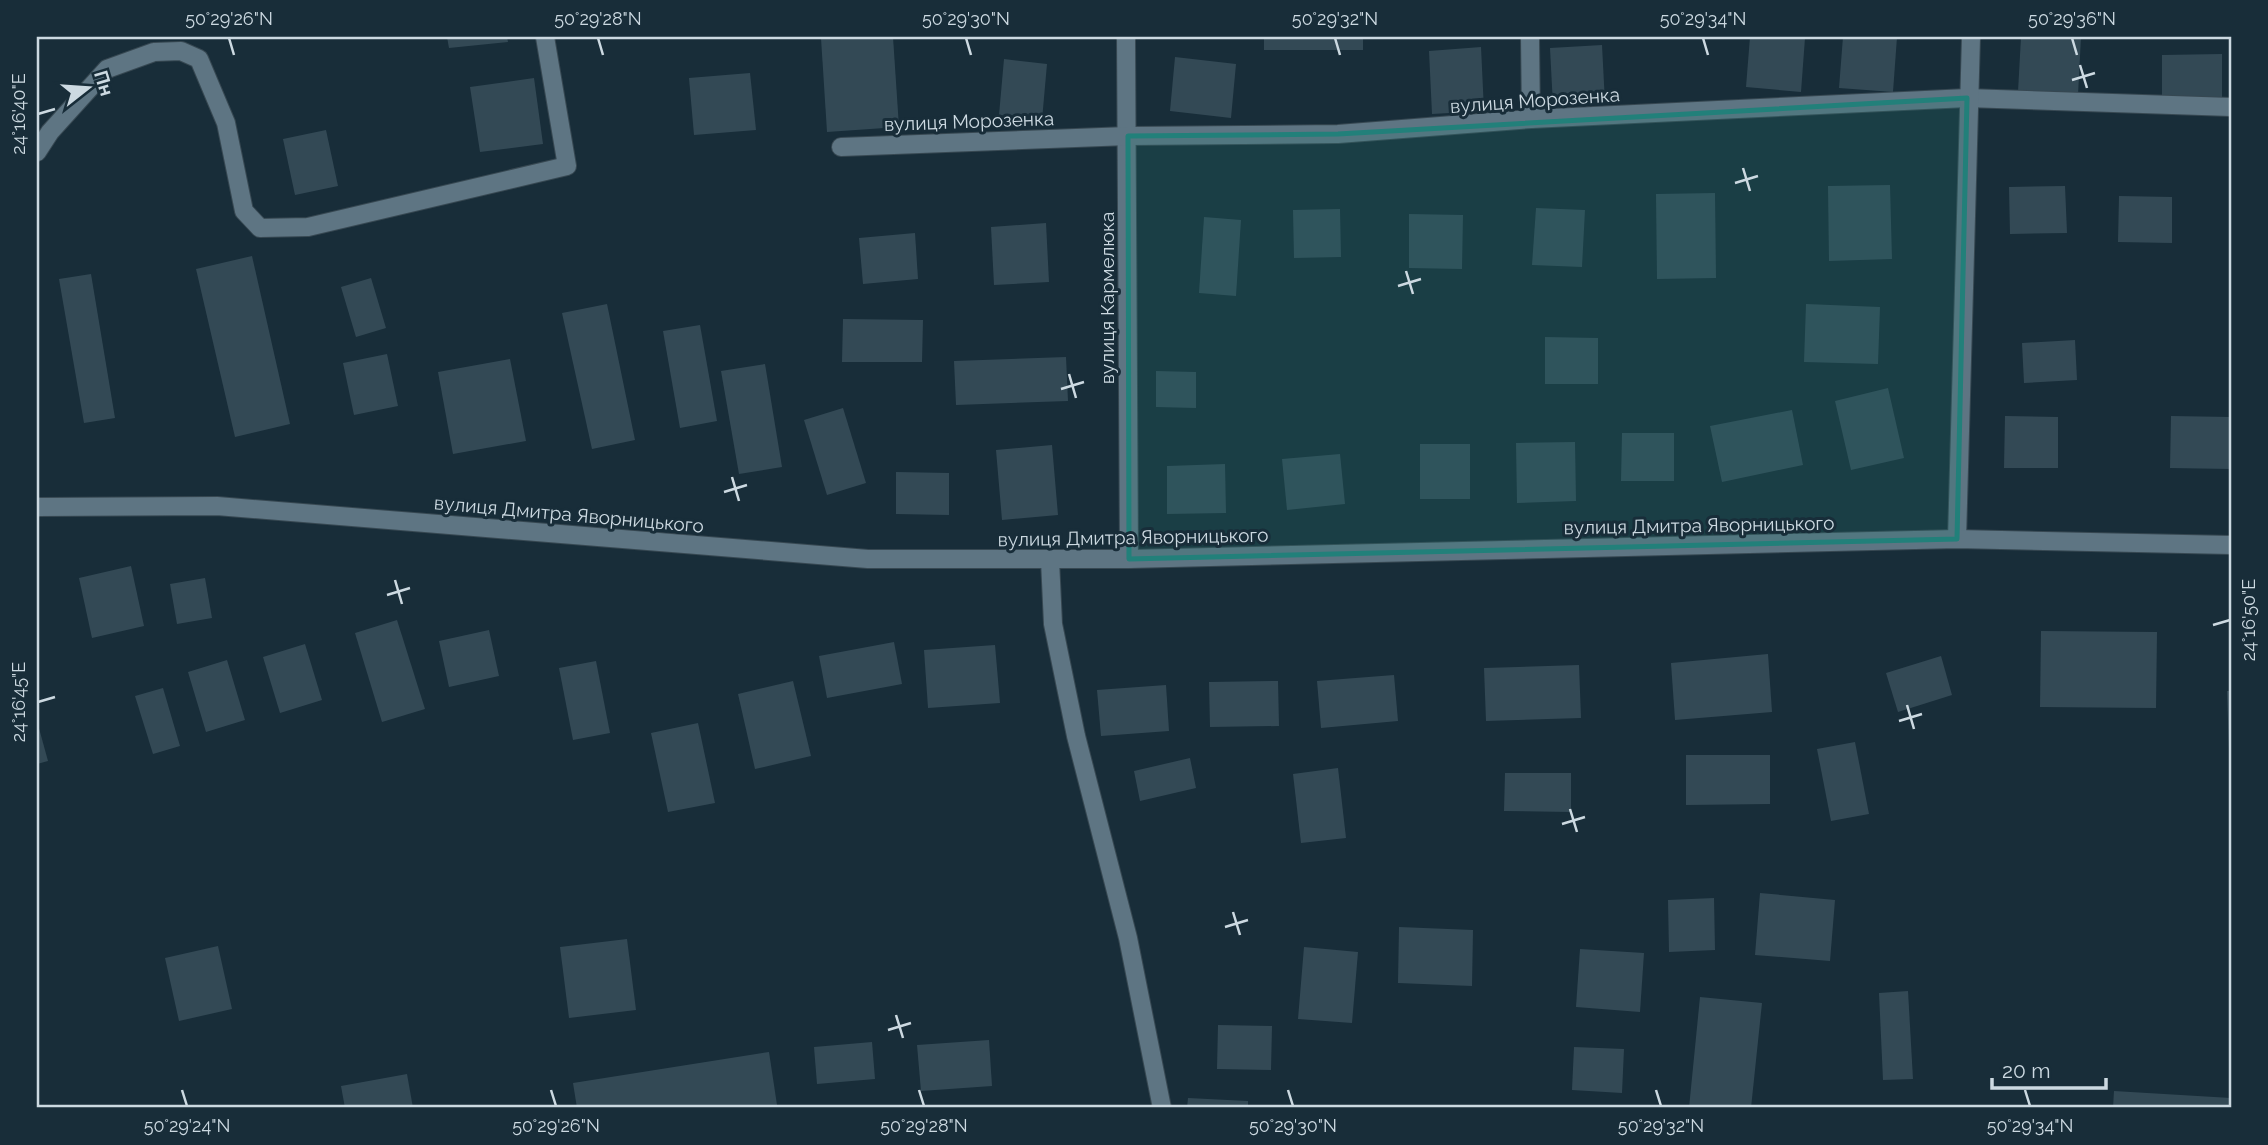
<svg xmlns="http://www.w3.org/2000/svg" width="2268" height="1145" font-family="Raleway,sans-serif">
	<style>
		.building { fill: #334955 }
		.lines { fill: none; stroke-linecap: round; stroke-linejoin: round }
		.minor-casing { stroke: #374852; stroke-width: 20 }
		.tertiary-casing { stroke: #374852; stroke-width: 20 }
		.minor { stroke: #5e7583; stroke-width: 18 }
		.tertiary { stroke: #5e7583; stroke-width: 18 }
		.marked { fill: #22807a; fill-opacity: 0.2; stroke: #22807a; stroke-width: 5; stroke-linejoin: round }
		.ticks { fill: none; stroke: #ccd9e1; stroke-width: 2.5 }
		.labels { text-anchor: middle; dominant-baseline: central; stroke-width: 6; stroke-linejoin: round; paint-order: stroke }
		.street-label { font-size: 19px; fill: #ccd9e1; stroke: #182d39 }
		.neatline { fill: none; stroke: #ccd9e1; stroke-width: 2.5 }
		.ticks-label { font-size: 18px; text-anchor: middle; fill: #ccd9e1 }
	</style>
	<rect width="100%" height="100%" fill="#182d39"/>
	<g class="building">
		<path d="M447 37H507L508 42 449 48Z"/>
		<path d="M893 37 899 127 827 132 821 38Z"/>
		<rect x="1264" y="37" width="99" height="13"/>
		<path d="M1750 37 1805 38 1801 92 1746 87Z"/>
		<path d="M1843 37H1897L1893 92 1839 88Z"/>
		<path d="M2021 37H2081L2078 95 2018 92Z"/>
		<path d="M1602 45 1605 103 1553 106 1550 48Z"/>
		<path d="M1481 47 1484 111 1432 114 1429 51Z"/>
		<path d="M2222 54V102L2162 104V55Z"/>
		<path d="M1175 57 1236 64 1231 118 1170 111Z"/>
		<path d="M1004 59 1047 64 1042 120 999 115Z"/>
		<path d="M750 73 756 130 694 135 689 78Z"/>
		<path d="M534 78 543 144 480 152 470 87Z"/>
		<path d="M326 130 338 186 295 195 283 139Z"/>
		<path d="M1890 185 1892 259 1829 261 1828 186Z"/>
		<path d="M2065 186 2067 233 2010 234 2009 187Z"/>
		<path d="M1715 193 1716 278 1657 279 1656 194Z"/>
		<path d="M2119 196 2172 197V243L2118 242Z"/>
		<path d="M1536 208 1585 210 1582 267 1532 265Z"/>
		<path d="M1340 209 1341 257 1294 258 1293 210Z"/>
		<path d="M1409 214 1463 215 1462 269 1409 268Z"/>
		<path d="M1204 217 1241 220 1236 296 1199 293Z"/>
		<path d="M1046 223 1049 282 994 285 991 227Z"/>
		<path d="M915 233 918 279 863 284 859 238Z"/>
		<path d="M252 256 290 424 235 437 196 269Z"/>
		<path d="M91 274 115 418 84 423 59 279Z"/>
		<path d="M371 278 386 328 356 337 341 287Z"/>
		<path d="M607 304 635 440 592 449 562 313Z"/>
		<path d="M1806 304 1880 307 1878 364 1804 362Z"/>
		<path d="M843 319 923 320 922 362H842Z"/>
		<path d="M700 325 717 421 680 428 663 331Z"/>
		<path d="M1545 337 1598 338V384H1545Z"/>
		<path d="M2075 340 2077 380 2024 383 2022 343Z"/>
		<path d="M387 354 398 406 354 415 343 363Z"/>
		<path d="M1066 357 1068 401 956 405 954 361Z"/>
		<path d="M510 359 526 441 453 454 438 372Z"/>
		<path d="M765 364 782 467 739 474 721 371Z"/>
		<path d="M1156 371 1196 372V408L1156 407Z"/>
		<path d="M1888 388 1904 458 1851 470 1835 401Z"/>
		<path d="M843 408 866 483 827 495 804 420Z"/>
		<path d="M1792 410 1803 465 1722 482 1710 426Z"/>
		<path d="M2005 416 2058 417V468H2004Z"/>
		<path d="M2171 416 2231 417V469L2170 468Z"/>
		<path d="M1622 433H1674V481H1621Z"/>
		<path d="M1575 442 1576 501 1517 503 1516 443Z"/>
		<rect x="1420" y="444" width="50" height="55"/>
		<path d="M1052 445 1058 515 1002 520 996 450Z"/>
		<path d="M1340 454 1345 504 1287 510 1282 459Z"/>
		<path d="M1225 464 1226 513 1167 514V466Z"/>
		<path d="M896 472 949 473V515L896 514Z"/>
		<path d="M131 566 144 626 92 638 79 578Z"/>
		<path d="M205 578 212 618 177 624 170 584Z"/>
		<path d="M397 620 425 709 382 722 355 633Z"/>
		<path d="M489 630 499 676 449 687 439 641Z"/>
		<path d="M2041 631 2157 632 2156 708 2040 707Z"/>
		<path d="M894 642 902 684 827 698 819 656Z"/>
		<path d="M305 644 322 700 280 713 263 657Z"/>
		<path d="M995 645 1000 703 928 708 924 650Z"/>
		<path d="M1768 654 1772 712 1675 720 1671 663Z"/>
		<path d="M1941 656 1952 695 1898 712 1886 673Z"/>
		<path d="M227 660 245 720 206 732 188 672Z"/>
		<path d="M596 661 610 733 573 740 559 668Z"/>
		<path d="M1579 665 1581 718 1486 721 1484 668Z"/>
		<path d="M1394 675 1398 721 1321 728 1317 681Z"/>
		<path d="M793 681 811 756 755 769 738 694Z"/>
		<path d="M1278 681 1279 726 1210 727 1209 682Z"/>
		<path d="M1166 685 1169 731 1101 736 1097 690Z"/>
		<path d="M163 688 180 746 153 754 135 696Z"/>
		<path d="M2227 691H2231V749H2229Z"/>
		<path d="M37 721 48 761 37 764Z"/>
		<path d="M698 723 715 803 668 812 651 733Z"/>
		<path d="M1855 742 1869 814 1831 821 1817 749Z"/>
		<path d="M1686 755H1770V804L1686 805Z"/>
		<path d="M1190 758 1196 788 1140 801 1134 771Z"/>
		<path d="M1338 768 1346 838 1301 843 1293 774Z"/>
		<path d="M1505 773H1571V812L1504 811Z"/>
		<path d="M1760 893 1835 900 1830 961 1755 955Z"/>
		<path d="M1714 898 1715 950 1669 952 1668 900Z"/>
		<path d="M1399 927 1473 930 1472 986 1398 983Z"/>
		<path d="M627 939 636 1010 569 1018 560 947Z"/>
		<path d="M218 946 232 1009 179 1021 165 958Z"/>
		<path d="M1304 947 1358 952 1352 1023 1298 1019Z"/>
		<path d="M1580 949 1644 953 1640 1012 1576 1007Z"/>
		<path d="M1908 991 1913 1079 1883 1080 1879 993Z"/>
		<path d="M1700 997 1762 1003 1751 1108H1689Z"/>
		<path d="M1218 1025 1272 1026 1271 1070 1217 1069Z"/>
		<path d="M989 1040 992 1086 921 1091 917 1045Z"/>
		<path d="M872 1042 875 1079 817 1084 814 1047Z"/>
		<path d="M1574 1047 1624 1049 1622 1093 1572 1090Z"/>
		<path d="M769 1052 777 1105 756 1108H577L573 1083Z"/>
		<path d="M407 1074 413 1108H345L341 1086Z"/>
		<path d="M2114 1091 2231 1098V1108H2113Z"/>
		<path d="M1188 1098 1248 1101V1108H1187Z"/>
	</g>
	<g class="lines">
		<defs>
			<g id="minor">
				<path d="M1126 37 1129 559"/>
				<path d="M1530 37 1531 119"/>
				<path d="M841 147 1128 136 1338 134 1531 119 1967 98 2231 107"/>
				<path d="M37 152 50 132 107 69 154 52 181 51 199 59 226 123 244 211 260 228 308 227 567 166 545 37"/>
				<path d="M1957 539 1971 37"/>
				<path d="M1050 560 1053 624 1076 736 1128 938 1162 1108"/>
			</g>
			<path id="tertiary" d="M37 507 217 506 868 559H1129L1957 539 2231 545"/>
		</defs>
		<use href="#minor" class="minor-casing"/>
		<use href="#tertiary" class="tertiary-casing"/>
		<use href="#minor" class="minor"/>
		<use href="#tertiary" class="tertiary"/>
	</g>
	<path class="marked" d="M1967 98 1957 539 1129 559 1128 136 1338 134Z"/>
	<path class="ticks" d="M229 38 234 55M598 38 603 55M966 38 971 55M1335 38 1340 55M1703 38 1708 55M2072 38 2077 55M2080 65 2087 88M2072 80 2095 73M38 114 55 109M1743 168 1750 191M1735 183 1758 176M1406 271 1413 294M1398 286 1421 279M1069 374 1076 398M1061 389 1084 382M732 477 739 501M724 492 747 485M395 580 402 604M387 595 410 588M2213 625 2230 620M38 702 55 697M1907 705 1914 729M1899 721 1922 714M1570 809 1577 832M1562 824 1585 817M1233 912 1240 935M1225 927 1248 920M896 1015 903 1038M888 1030 911 1023M182 1090 187 1106M551 1090 556 1106M919 1090 924 1106M1288 1090 1293 1106M1656 1090 1661 1106M2025 1090 2030 1106"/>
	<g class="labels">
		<g class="street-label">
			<text transform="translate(1535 100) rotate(-4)">вулиця Морозенка</text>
			<text transform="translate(969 121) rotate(-2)">вулиця Морозенка</text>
			<text transform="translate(1107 298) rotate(-90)">вулиця Кармелюка</text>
			<text transform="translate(569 514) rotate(5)">вулиця Дмитра Яворницького</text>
			<text transform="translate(1699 525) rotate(-1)">вулиця Дмитра Яворницького</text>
			<text transform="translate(1133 537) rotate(-1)">вулиця Дмитра Яворницького</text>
		</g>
	</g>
	<rect width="2268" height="1145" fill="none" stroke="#182d39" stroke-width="77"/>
	<g transform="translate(88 88) rotate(73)" stroke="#182d39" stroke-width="5" paint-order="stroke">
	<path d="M0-5L12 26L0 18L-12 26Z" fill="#ccd9e1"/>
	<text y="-10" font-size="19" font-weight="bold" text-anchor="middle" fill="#ccd9e1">Пн</text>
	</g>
	<path d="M1992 1078v10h114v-10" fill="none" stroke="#ccd9e1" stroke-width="3.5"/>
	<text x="2002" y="1078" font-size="21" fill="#ccd9e1" stroke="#182d39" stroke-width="5" paint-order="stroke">20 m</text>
	<rect x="38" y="38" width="2192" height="1068" class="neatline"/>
	<g class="ticks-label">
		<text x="229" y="25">50°29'26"N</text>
		<text x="598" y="25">50°29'28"N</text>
		<text x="966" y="25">50°29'30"N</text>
		<text x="1335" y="25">50°29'32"N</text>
		<text x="1703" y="25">50°29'34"N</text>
		<text x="2072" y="25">50°29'36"N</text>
		<text transform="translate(19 114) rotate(-90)" y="6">24°16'40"E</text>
		<text transform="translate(2249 620) rotate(-90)" y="6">24°16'50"E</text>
		<text transform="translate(19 702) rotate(-90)" y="6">24°16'45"E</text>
		<text x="187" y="1132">50°29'24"N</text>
		<text x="556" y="1132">50°29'26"N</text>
		<text x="924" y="1132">50°29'28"N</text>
		<text x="1293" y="1132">50°29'30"N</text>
		<text x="1661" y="1132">50°29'32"N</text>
		<text x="2030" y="1132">50°29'34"N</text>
	</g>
</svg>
